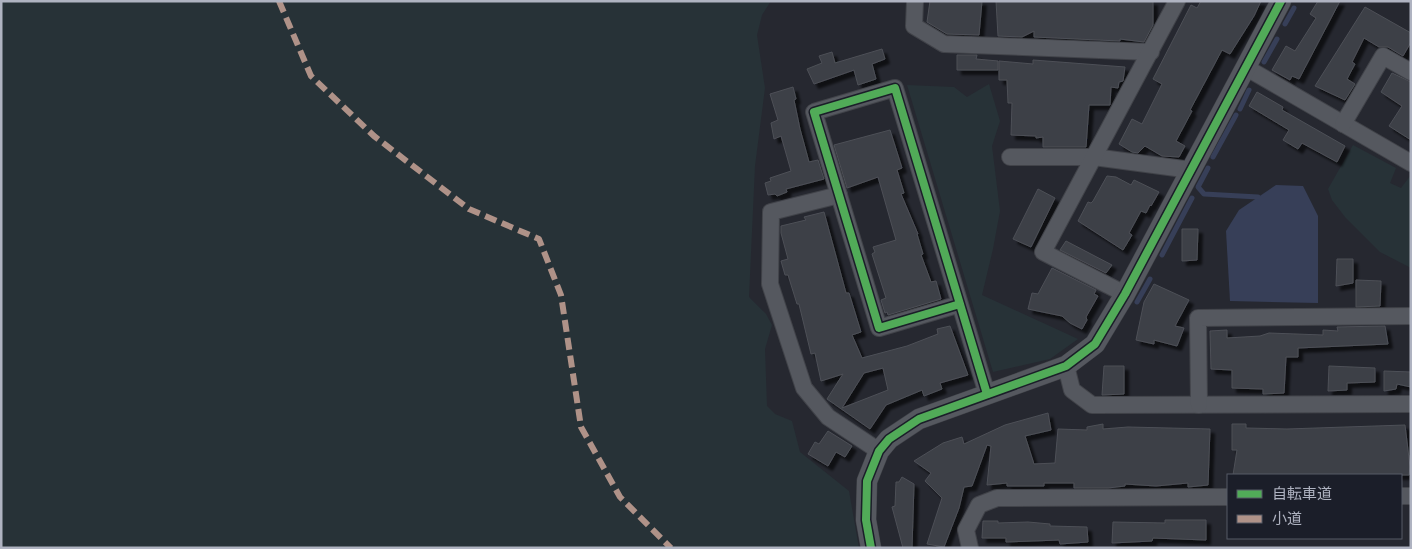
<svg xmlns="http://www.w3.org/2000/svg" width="1412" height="549" font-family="Helvetica,'Noto Sans JP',sans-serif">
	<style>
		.green { fill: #273237 }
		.water { fill: #373f58 }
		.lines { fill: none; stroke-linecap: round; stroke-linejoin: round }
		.stream { stroke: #373f58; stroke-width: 5 }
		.building { fill: #3d3f46; stroke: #4d5057; fill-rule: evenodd; filter: url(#shadow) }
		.minor-casing { stroke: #414349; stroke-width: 18 }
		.tertiary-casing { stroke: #414349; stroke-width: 21 }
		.minor { stroke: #55585f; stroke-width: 16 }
		.tertiary { stroke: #55585f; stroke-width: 20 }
		.quiet { stroke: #af9288; stroke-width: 6; stroke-dasharray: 12 6; stroke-linecap: butt }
		.cycleway-casing { stroke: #1b1e29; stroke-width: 11 }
		.cycleway { stroke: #51ab58; stroke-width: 8 }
	</style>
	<defs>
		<filter id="shadow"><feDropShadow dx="4.5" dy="4.5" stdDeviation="1" flood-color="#0009"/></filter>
	</defs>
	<rect width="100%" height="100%" fill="#262830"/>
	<g class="green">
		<path d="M1 1H771L762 15 757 35 765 88 755 166 749 297 766 314 772 325 765 349 767 406 775 414 792 421 800 452 849 491 859 548H1Z"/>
		<path d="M989 84 1000 121 992 146 1000 211 993 249 982 295 1078 339 1050 359 993 372 907 85 954 87 967 97Z"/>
		<path d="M1353 145 1396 168 1390 183 1401 188 1411 175V268L1380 252 1345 217 1332 200 1328 189Z"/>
	</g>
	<path class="water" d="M1276 185 1303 186 1318 216V303L1230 301 1226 231 1239 210Z"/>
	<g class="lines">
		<g class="stream">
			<path d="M1285 24 1294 8"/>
			<path d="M1264 62 1277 39"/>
			<path d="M1240 109 1249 90"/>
			<path d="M1213 157 1236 115"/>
			<path d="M1208 168 1198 187 1204 194 1258 197"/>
			<path d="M1162 255 1192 198"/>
			<path d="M1137 302 1150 279"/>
		</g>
	</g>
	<g class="building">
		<path d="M930 1H982L979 35 947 34 927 22Z"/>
		<path d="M996 1H1153V25L1144 42 1120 39V41L1034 37V31L1022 37 998 36Z"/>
		<path d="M1201 1H1261L1254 16 1230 54 1222 50 1190 110 1192 111 1176 141 1185 146 1179 157 1162 156 1145 146 1138 153 1132 152 1119 144 1132 119 1142 124 1162 84 1153 79 1191 5 1197 8Z"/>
		<path d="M1318 1H1340L1299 79 1292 76 1290 80 1272 70 1286 46 1295 51 1316 18 1310 14Z"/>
		<path d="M1365 7 1411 33V42L1403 56 1388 47H1379L1364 38 1352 62 1355 64 1347 79 1355 84 1345 100 1315 86Z"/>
		<path d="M882 49 885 59 872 64 876 79 858 85 854 70 814 84 807 69 822 63 819 56 832 52 835 63Z"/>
		<path d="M957 55H977L976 59 998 61V70H957Z"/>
		<path d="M1033 60 1125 67 1123 81 1119 82 1118 88 1111 87 1110 105H1089L1086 147H1043V137L1036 138V136L1011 135 1012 103H1008L1007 80H999V61L1033 64Z"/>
		<path d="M1392 73 1411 82V140L1389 126 1402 106 1381 92Z"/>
		<path d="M793 87 796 99 794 100 800 129 809 162 818 160 824 179 786 189 787 192 777 196 775 194 768 195 765 183 771 181 770 178 791 171 781 136 774 139 771 123 778 120 770 94Z"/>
		<path d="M1257 92 1283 107 1282 110 1345 146 1337 162 1302 143 1298 149 1283 140 1289 130 1249 106Z"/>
		<path d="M890 130 902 168 897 170 904 193 901 194 918 234H917L923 254 921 255 931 282 936 281 941 299 888 315 887 312 885 313 881 300 886 298 872 254 875 252 873 247 896 240 878 177 847 188 834 145Z"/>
		<path d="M1107 176 1116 177 1131 185 1134 180 1159 192 1151 206 1150 205 1146 213 1141 211 1129 233 1132 235 1123 250 1078 221 1088 202 1091 203 1093 201Z"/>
		<path d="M1038 189 1055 198 1031 247 1013 239Z"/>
		<path d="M824 212 846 293H849L861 332 852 335 862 358 907 346 938 334 937 329 950 326 968 375 940 383 942 389 924 396 922 390 886 405 870 429 827 399 843 374 821 381 815 353 811 354 799 304H797L788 275H785L781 261 788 259 781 233V226L806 220 804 217ZM883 368 888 390 842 408 864 373Z"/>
		<path d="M1182 229H1198L1197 260 1182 261Z"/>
		<path d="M1066 241 1112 265 1106 273 1060 250Z"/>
		<path d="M1337 259H1353V283L1336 286Z"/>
		<path d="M1052 268 1096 290 1094 294 1098 296 1086 317 1087 320 1082 329 1070 323 1062 316 1028 309 1032 293 1038 294Z"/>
		<path d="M1356 280 1381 281 1380 306 1356 307Z"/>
		<path d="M1154 284 1189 300 1175 326 1184 328 1177 346 1154 340V344L1136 340 1144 302Z"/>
		<path d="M1385 326 1388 344 1298 348V357H1286L1284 393 1263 394V389L1232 388V370L1211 369 1210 331 1227 330V338L1260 336 1269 333 1323 335V330L1338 331 1337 327Z"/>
		<path d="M1104 366H1124V394L1102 395Z"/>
		<path d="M1329 366 1375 368V382L1347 383V390L1328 391Z"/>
		<path d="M1384 371 1411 372V387L1397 384 1396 389 1384 391Z"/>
		<path d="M1048 413 1051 430 1025 436 1034 464 1055 463 1058 429 1087 430V427L1103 424V429L1128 427 1210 429 1208 485 1188 487V483L1156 486 1125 484V486L1108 488H1074V483H1044V486H1007V483L987 485 991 446 987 445 972 486 964 487 959 508 944 547 927 544 942 498 925 481 931 473 914 461 943 443 962 437 964 444 1005 425Z"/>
		<path d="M1232 424H1246V428L1287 429 1405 425 1410 467 1409 475H1233L1237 450H1232Z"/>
		<path d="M828 431 852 446 845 457 836 452 828 466 808 454 815 442 819 444Z"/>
		<path d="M902 477 914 484 912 548H903L892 507 895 506 896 482H899Z"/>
		<path d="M1165 520H1206V540L1153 538 1152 541 1112 543 1113 522 1165 523Z"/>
		<path d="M983 521H998V523L1028 522 1050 524V526L1087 527 1088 542 1060 544 1059 540 1006 542V538H982Z"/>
	</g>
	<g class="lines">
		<defs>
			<g id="minor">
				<path d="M915 1 914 26 944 44 1151 52"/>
				<path d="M1245 67 1411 163"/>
				<path d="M1343 124 1383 56 1411 72"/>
				<path d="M1010 157H1094L1191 170"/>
				<path d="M839 195 771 212 770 284 804 388 828 417 879 451"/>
				<path d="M1125 294 1043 252 1177 1"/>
				<path d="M960 304 879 328 814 112 895 88 987 394"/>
				<path d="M1066 366 1072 390 1092 405 1411 404"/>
				<path d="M1199 405 1198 318 1411 316"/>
				<path d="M1401 496H1411"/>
				<path d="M970 548 966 530 979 505 997 498 1228 497"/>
			</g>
			<path id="tertiary" d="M871 548 866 520 867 481 879 451 889 439 919 419 1066 366 1095 344 1125 294 1281 1"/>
		</defs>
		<use href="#minor" class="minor-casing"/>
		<use href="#tertiary" class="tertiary-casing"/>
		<use href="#minor" class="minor"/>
		<use href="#tertiary" class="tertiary"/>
		<path class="quiet" d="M279 1 311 76 374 136 469 209 539 239 561 295 581 427 620 497 671 548"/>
		<defs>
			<g id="cycleway">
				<path d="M960 304 879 328 814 112 895 88 987 394"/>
				<path d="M871 548 866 520 867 481 879 451 889 439 919 419 1066 366 1095 344 1125 294 1281 1"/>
			</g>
		</defs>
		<use href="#cycleway" class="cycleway-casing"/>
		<use href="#cycleway" class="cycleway"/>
	</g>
	<rect width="1412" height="549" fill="none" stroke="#afb3c1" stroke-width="5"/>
	<rect x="1227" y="474" width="175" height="65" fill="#1b1e29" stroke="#565a66"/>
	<rect x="1237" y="490" width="25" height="8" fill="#51ab58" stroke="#565a66"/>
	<text x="1272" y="499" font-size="15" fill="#afb3c1">自転車道</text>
	<rect x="1237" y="515" width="25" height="8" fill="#af9288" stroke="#565a66"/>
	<text x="1272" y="524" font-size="15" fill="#afb3c1">小道</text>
</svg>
